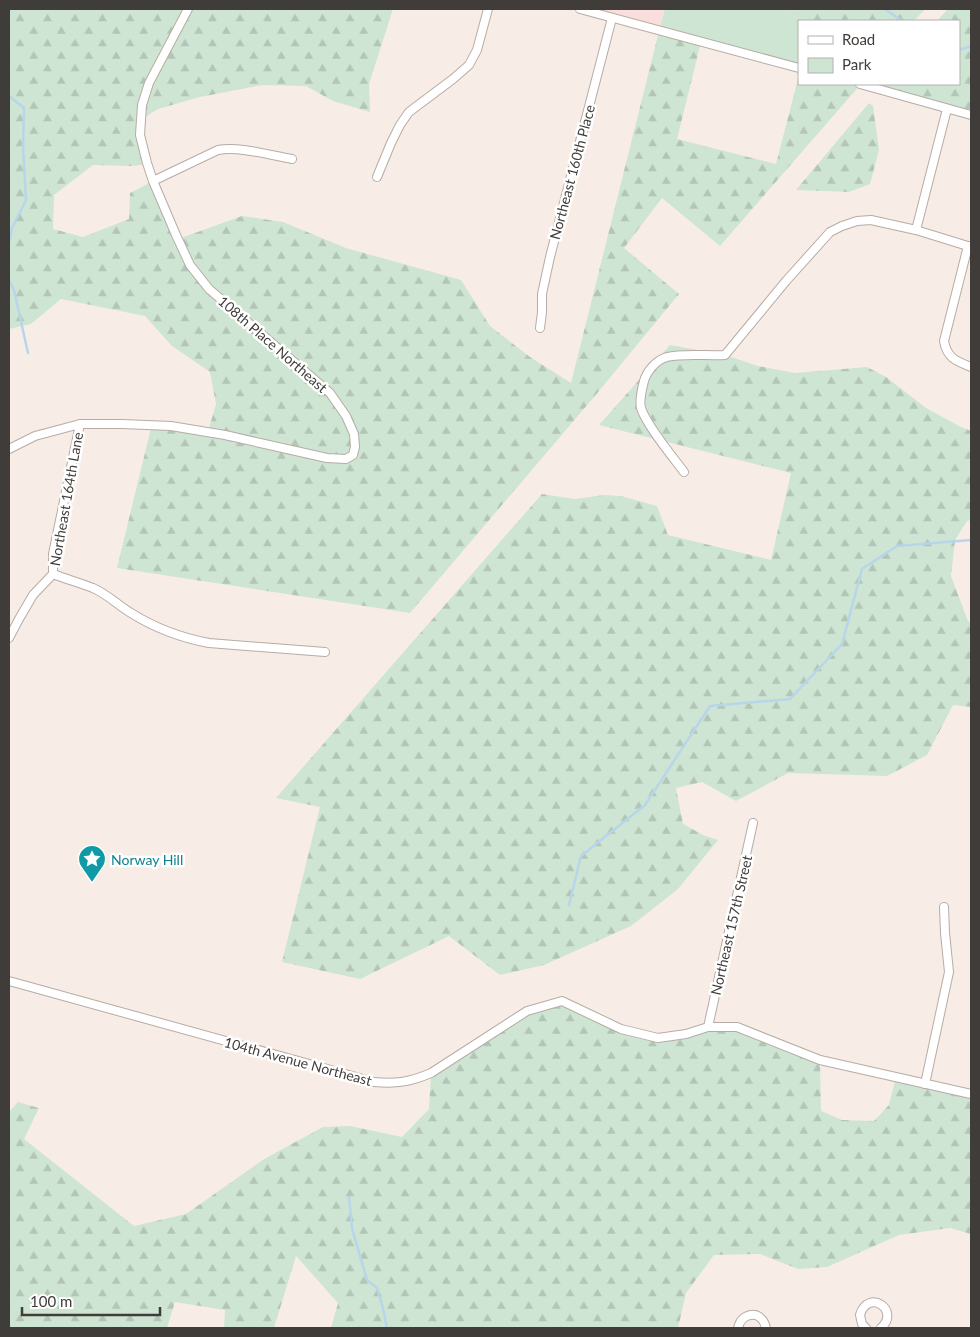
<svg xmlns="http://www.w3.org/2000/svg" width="980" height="1337" font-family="Lato,sans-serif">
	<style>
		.education { fill: #f9dedd }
		.green { fill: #cee5d3 }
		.forest { fill: url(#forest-firs) }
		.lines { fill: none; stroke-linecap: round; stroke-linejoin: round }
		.stream { stroke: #b7d6eb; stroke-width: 2.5 }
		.minor-casing { stroke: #b6aca5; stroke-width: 10 }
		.minor { stroke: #fff; stroke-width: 8 }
		.labels { text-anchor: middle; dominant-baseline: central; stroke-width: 5; stroke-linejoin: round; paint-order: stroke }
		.street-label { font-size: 14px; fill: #403c39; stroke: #fff }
		.culture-label { font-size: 14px; fill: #0d838f; stroke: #fff; text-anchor: start }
	</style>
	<defs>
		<pattern id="forest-firs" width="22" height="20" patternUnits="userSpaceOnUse" patternTransform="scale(1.25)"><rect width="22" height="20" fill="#cee5d3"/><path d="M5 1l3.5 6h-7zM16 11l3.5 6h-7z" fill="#b2c5b6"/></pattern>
	</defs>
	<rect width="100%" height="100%" fill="#f8ede6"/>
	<path class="education" d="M580 9H665L659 31Z"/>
	<path class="green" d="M665 9H785L799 21V68L659 31Z"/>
	<g class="forest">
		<path d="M9 9H393L369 84 370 112 333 101 306 86 262 85 200 97 158 109 137 122 151 164 131 166 93 165 54 195 53 229 83 237 129 219 130 193 153 181 181 238 242 216 283 222 346 248 461 280 490 326 530 357 571 383 659 31 701 42 677 139 776 164 799 75V84H861L720 246 662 198 624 248 679 294 594 397 410 613 117 568 151 428 207 435 216 404 210 372 172 346 145 316 61 299 31 324 9 329Z"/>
		<path d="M785 9H925L914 21H799Z"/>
		<path d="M948 9H971V115L878 89 882 84H959V21H937Z"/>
		<path d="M869 103 873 106 879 150 870 184 849 192 796 190Z"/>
		<path d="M670 345 725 355 758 366 795 373 867 367 886 377 926 408 959 426 971 431V520L967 521 955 540 951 576 968 621 971 623V707L953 705 927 755 887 776 788 773 736 801 702 782 676 788 683 824 703 835 718 840 678 889 631 926 544 965 500 975 449 936 360 979 282 962 320 807 276 798 542 494 575 499 604 495 621 496 657 506 668 535 771 560 791 473 599 425Z"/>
		<path d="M562 1001 621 1029 658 1038 708 1027H737L820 1060 821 1111 842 1120 874 1121 889 1105 896 1077 967 1093 971 1086V1234L950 1228 899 1235 827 1267 798 1269 760 1254 714 1255 686 1293 678 1328H331L338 1303 296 1256 274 1328H224L225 1310 175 1302 167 1328H9V1112L18 1102 39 1108 24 1139 134 1226 186 1214 264 1159 323 1127 350 1126 402 1137 429 1109 431 1073 527 1011Z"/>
	</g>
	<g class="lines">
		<g class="stream">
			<path d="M885 9 902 21"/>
			<path d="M959 50 971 46"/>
			<path d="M9 96 24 108 23 147 26 200 12 228 9 243"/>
			<path d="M9 280 14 290 28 353"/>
			<path d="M569 905 581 856 645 805 710 706 790 699 842 644 862 569 897 546 971 540"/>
			<path d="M349 1197 352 1228 367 1280 377 1288 383 1308 387 1328"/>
		</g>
		<defs>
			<g id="minor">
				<path d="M580 9 799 68"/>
				<path d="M860 84 971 115"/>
				<path d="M377 177 391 143 400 125 409 112 453 79 469 65 477 50 488 9"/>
				<path d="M153 181 218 150C238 146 270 155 292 159"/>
				<path d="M916 230 947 109"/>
				<path d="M968 246 944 341C947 358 956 361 971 367"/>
				<path d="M540 328 542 312V294L550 257 612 18"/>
				<path d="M9 449 35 436 80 424H122L171 426 225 435 327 458 346 459 353 455 355 447 354 434 346 416 330 393 209 289 190 265 176 235 153 181 147 163 140 135 142 105 149 83 188 9"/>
				<path d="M684 472C672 456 647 426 641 408 639 400 642 389 644 381 647 371 656 360 667 357 683 353 707 356 725 355L786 281 830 232 842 226 857 221 871 220 916 230 971 247"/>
				<path d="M53 574C66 579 80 583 93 588 107 594 118 605 131 613 155 628 182 638 209 643L325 652"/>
				<path d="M53 574V554L80 424"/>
				<path d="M9 638 19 619 33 595 53 574"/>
				<path d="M9 981 374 1082C396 1084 410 1082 431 1073L527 1011 562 1001 621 1029 658 1038 686 1034 708 1027H737L820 1060 971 1094"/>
				<path d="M708 1027 753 823"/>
				<path d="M925 1084 949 972 945 933 944 907"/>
				<path d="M738 1328C742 1311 762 1310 766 1328"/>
				<path d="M866 1328 862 1324 860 1315C868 1288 901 1310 881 1328"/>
			</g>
		</defs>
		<use href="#minor" class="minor-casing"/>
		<use href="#minor" class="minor"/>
	</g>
	<defs>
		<symbol id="sight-pin" viewBox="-11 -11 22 30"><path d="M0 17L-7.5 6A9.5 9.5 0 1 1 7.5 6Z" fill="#0f9aa8" stroke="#fff"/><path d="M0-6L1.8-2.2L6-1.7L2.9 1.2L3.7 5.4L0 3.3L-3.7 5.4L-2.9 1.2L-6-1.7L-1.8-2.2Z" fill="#fff"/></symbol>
	</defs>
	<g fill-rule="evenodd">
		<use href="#sight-pin" x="76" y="843" width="32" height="43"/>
	</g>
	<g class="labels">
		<g class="street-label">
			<text transform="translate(572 172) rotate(-75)">Northeast 160th Place</text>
			<text transform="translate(273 344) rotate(41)">108th Place Northeast</text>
			<text transform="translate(66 499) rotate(-80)">Northeast 164th Lane</text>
			<text transform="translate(731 925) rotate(-77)">Northeast 157th Street</text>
			<text transform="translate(298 1061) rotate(15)">104th Avenue Northeast</text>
		</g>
		<g class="culture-label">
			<text x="111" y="859">Norway Hill</text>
		</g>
	</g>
	<rect width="980" height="1337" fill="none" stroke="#403c39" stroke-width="20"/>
	<rect x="798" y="20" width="162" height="65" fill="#ffffff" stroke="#b3b1b0"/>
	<rect x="808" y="36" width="25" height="8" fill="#ffffff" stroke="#b3b1b0"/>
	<text x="842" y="45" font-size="15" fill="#403c39">Road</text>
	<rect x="808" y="58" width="25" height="15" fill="#cee5d3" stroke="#b3b1b0"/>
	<text x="842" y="70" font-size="15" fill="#403c39">Park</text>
	<path d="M22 1307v8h138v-8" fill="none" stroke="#403c39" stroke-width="2.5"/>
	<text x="30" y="1307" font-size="15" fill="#403c39" stroke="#ffffff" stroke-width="4" paint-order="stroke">100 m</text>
</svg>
